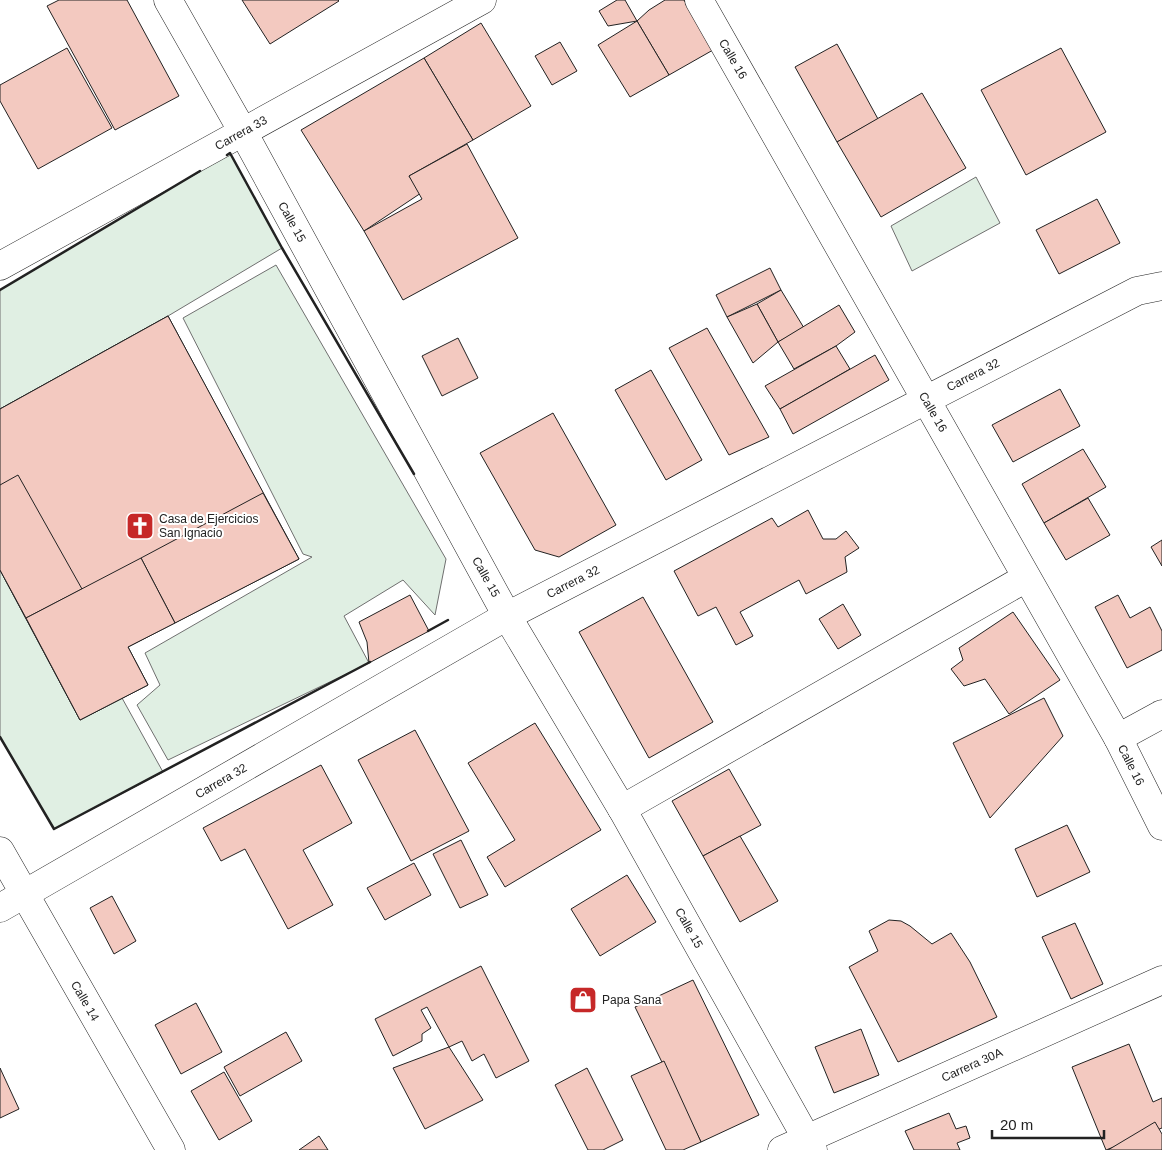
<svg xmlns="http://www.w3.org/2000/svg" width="1162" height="1150" font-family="Helvetica,sans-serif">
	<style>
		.green { fill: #e0efe3; stroke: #6f6f6f }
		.building { fill: #f3c9c0; stroke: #222 }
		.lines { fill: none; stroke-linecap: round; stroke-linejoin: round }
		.minor-casing { stroke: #222; stroke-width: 29 }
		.tertiary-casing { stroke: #222; stroke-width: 29 }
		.minor { stroke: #fff; stroke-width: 28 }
		.tertiary { stroke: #fff; stroke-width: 28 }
		.wall { stroke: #222; stroke-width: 2.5 }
		.labels { text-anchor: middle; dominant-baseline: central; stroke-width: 4; stroke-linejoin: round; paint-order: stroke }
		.street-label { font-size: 12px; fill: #222; stroke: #fff }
		.poi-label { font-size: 12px; fill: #222; stroke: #fff; text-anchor: start }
	</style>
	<rect width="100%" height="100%" fill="#fff"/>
	<g class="green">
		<path d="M230 153 282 248 168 316 0 409V290Z"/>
		<path d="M976 177 1000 223 912 271 891 226Z"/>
		<path d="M276 265 446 559 435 615 403 580 344 616 369 663 168 760 137 705 160 685 145 653 312 557 303 554 183 318Z"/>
		<path d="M0 570 80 720 122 698 163 772 54 829 0 737Z"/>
	</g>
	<g class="building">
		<path d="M59 0H127L179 96 115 130 47 6Z"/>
		<path d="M242 0H338L339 1 270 44Z"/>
		<path d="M617 0H625L637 21 608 26 599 11Z"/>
		<path d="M665 0H684L713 50 669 75 637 21 649 10Z"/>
		<path d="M637 21 669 75 630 97 598 45Z"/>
		<path d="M481 23 531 106 473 140 424 58Z"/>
		<path d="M560 42 577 71 552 85 535 56Z"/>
		<path d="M837 44 878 119 837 142 795 67Z"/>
		<path d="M67 48 112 128 38 169 0 101V85Z"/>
		<path d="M1061 48 1106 132 1026 175 981 90Z"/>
		<path d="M424 58 473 140 409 176 421 193 364 231 301 130Z"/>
		<path d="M922 93 966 168 881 217 837 142Z"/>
		<path d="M467 144 518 238 403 300 364 231 422 199 409 176Z"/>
		<path d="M1097 199 1120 243 1059 274 1036 230Z"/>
		<path d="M770 268 781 290 727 317 716 295Z"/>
		<path d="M781 290 804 328 778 342 757 304Z"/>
		<path d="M757 304 778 342 753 363 727 317Z"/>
		<path d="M839 305 855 332 836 346 794 369 778 342Z"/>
		<path d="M168 316 263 493 201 525 138 408 0 485V409Z"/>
		<path d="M168 316 299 559 128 647 148 685 80 720 0 570V409Z"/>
		<path d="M707 328 769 437 729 455 669 348Z"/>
		<path d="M458 338 478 378 442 396 422 356Z"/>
		<path d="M836 346 850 369 780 409 765 386Z"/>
		<path d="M875 355 889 380 793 434 780 409Z"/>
		<path d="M651 370 702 460 666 480 615 390Z"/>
		<path d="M1060 389 1080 426 1013 462 992 425Z"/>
		<path d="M553 413 616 525 559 557 535 550 480 453Z"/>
		<path d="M1083 449 1106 487 1044 523 1022 484Z"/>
		<path d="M18 475 82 589 26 618 0 570V485Z"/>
		<path d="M263 493 299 559 175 623 141 558Z"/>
		<path d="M1088 498 1110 535 1066 560 1044 523Z"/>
		<path d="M808 510 823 539H836L846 531 859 548 845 557 847 572 806 594 799 580 740 612 753 636 736 645 716 607 698 616 674 571 772 518 778 527Z"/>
		<path d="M1162 540V566L1151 547Z"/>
		<path d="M141 558 175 623 128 647 148 685 80 720 26 618Z"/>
		<path d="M410 595 429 631 369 663 367 642 359 622Z"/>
		<path d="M1118 595 1130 618 1150 607 1162 631V650L1127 668 1095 607Z"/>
		<path d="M643 597 713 722 649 758 579 632Z"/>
		<path d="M843 604 861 635 838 649 819 619Z"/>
		<path d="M1013 612 1060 680 1009 714 985 679 964 686 951 669 963 660 959 648Z"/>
		<path d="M1044 698 1063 736 990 818 953 743Z"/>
		<path d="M535 723 601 830 505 887 487 857 515 840 468 763Z"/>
		<path d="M415 730 469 831 411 861 358 760Z"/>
		<path d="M321 765 352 823 303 850 333 905 288 929 245 849 221 861 203 828Z"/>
		<path d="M729 769 761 825 703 856 672 801Z"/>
		<path d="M1067 825 1090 872 1037 897 1015 849Z"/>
		<path d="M740 836 778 901 740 922 703 856Z"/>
		<path d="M461 840 488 895 460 908 433 854Z"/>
		<path d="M414 863 431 895 385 920 367 888Z"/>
		<path d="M627 875 656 922 600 956 571 909Z"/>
		<path d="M112 896 136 941 114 954 90 908Z"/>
		<path d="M889 920 901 921 910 926 932 944 951 933 970 962 997 1017 898 1062 849 967 878 951 869 931Z"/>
		<path d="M1075 923 1103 984 1071 999 1042 937Z"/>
		<path d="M481 966 529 1061 496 1078 484 1054 472 1061 462 1041 449 1047 427 1007 421 1010 431 1028 422 1034V1041L393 1056 375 1019Z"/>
		<path d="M693 980 759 1115 701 1142 635 1007Z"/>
		<path d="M196 1003 222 1052 181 1074 155 1025Z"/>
		<path d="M861 1029 879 1075 834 1093 815 1047Z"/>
		<path d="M286 1032 302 1061 240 1096 224 1067Z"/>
		<path d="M1129 1044 1153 1102 1162 1098V1128L1106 1150 1072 1067Z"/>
		<path d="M449 1047 483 1100 425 1129 393 1068Z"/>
		<path d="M664 1061 701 1142 683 1150H666L631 1076Z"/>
		<path d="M0 1068 19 1109 0 1118Z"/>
		<path d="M587 1068 623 1140 603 1150H588L555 1085Z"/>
		<path d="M224 1072 252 1121 219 1140 191 1091Z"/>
		<path d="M949 1113 956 1129 966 1126 970 1138 957 1143 960 1150H914L905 1131Z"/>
		<path d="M1155 1122 1162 1134V1150H1108Z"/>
		<path d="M319 1136 328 1150H299Z"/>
	</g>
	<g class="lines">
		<defs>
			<g id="minor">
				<path d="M0 266 482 0"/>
				<path d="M1118 738 1162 714"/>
				<path d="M622 809 1026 578"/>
				<path d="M0 851 171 1150"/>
				<path d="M0 908 507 616 1137 291 1162 286"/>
				<path d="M782 1150 1162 980"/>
			</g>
			<g id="tertiary">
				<path d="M168 0 243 132 507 616 622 809 813 1150"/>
				<path d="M699 0 1118 738 1162 826"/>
			</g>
		</defs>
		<use href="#minor" class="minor-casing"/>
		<use href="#tertiary" class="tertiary-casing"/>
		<use href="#minor" class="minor"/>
		<use href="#tertiary" class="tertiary"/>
		<g class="wall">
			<path d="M227 155 230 153 282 248 414 474"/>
			<path d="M0 290 200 171"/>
			<path d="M428 631 448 620"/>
			<path d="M0 737 54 829 370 662"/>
		</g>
	</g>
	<defs>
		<symbol id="church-square" viewBox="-11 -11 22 22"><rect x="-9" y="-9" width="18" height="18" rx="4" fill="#c62828" stroke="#fff"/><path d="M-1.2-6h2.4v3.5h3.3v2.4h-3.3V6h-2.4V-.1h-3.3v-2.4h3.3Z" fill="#fff"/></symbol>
		<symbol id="shop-square" viewBox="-11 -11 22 22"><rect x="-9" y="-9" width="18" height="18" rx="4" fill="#c62828" stroke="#fff"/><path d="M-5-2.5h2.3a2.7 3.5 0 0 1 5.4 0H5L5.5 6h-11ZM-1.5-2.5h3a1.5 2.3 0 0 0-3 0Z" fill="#fff"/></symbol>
	</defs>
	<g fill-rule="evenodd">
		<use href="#church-square" x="124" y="510" width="32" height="32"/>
		<use href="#shop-square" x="567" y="984" width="32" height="32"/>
	</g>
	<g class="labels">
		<g class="street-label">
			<text transform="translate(733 59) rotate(60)">Calle 16</text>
			<text transform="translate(241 133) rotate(-29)">Carrera 33</text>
			<text transform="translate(292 222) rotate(61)">Calle 15</text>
			<text transform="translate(973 375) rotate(-27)">Carrera 32</text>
			<text transform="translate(933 412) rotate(60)">Calle 16</text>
			<text transform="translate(486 577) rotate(61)">Calle 15</text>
			<text transform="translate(573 582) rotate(-27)">Carrera 32</text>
			<text transform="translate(1131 765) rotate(63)">Calle 16</text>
			<text transform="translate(221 781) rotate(-30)">Carrera 32</text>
			<text transform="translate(689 928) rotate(61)">Calle 15</text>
			<text transform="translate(85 1001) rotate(60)">Calle 14</text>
			<text transform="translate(972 1065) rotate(-24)">Carrera 30A</text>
		</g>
		<g class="poi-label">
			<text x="159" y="519">Casa de Ejercicios<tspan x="159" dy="14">San Ignacio</tspan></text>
			<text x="602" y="1000">Papa Sana</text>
		</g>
	</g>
	<path d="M992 1130v8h112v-8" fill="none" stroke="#222222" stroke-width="2.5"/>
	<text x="1000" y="1130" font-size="15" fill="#222222" stroke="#ffffff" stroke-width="4" paint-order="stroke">20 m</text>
</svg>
